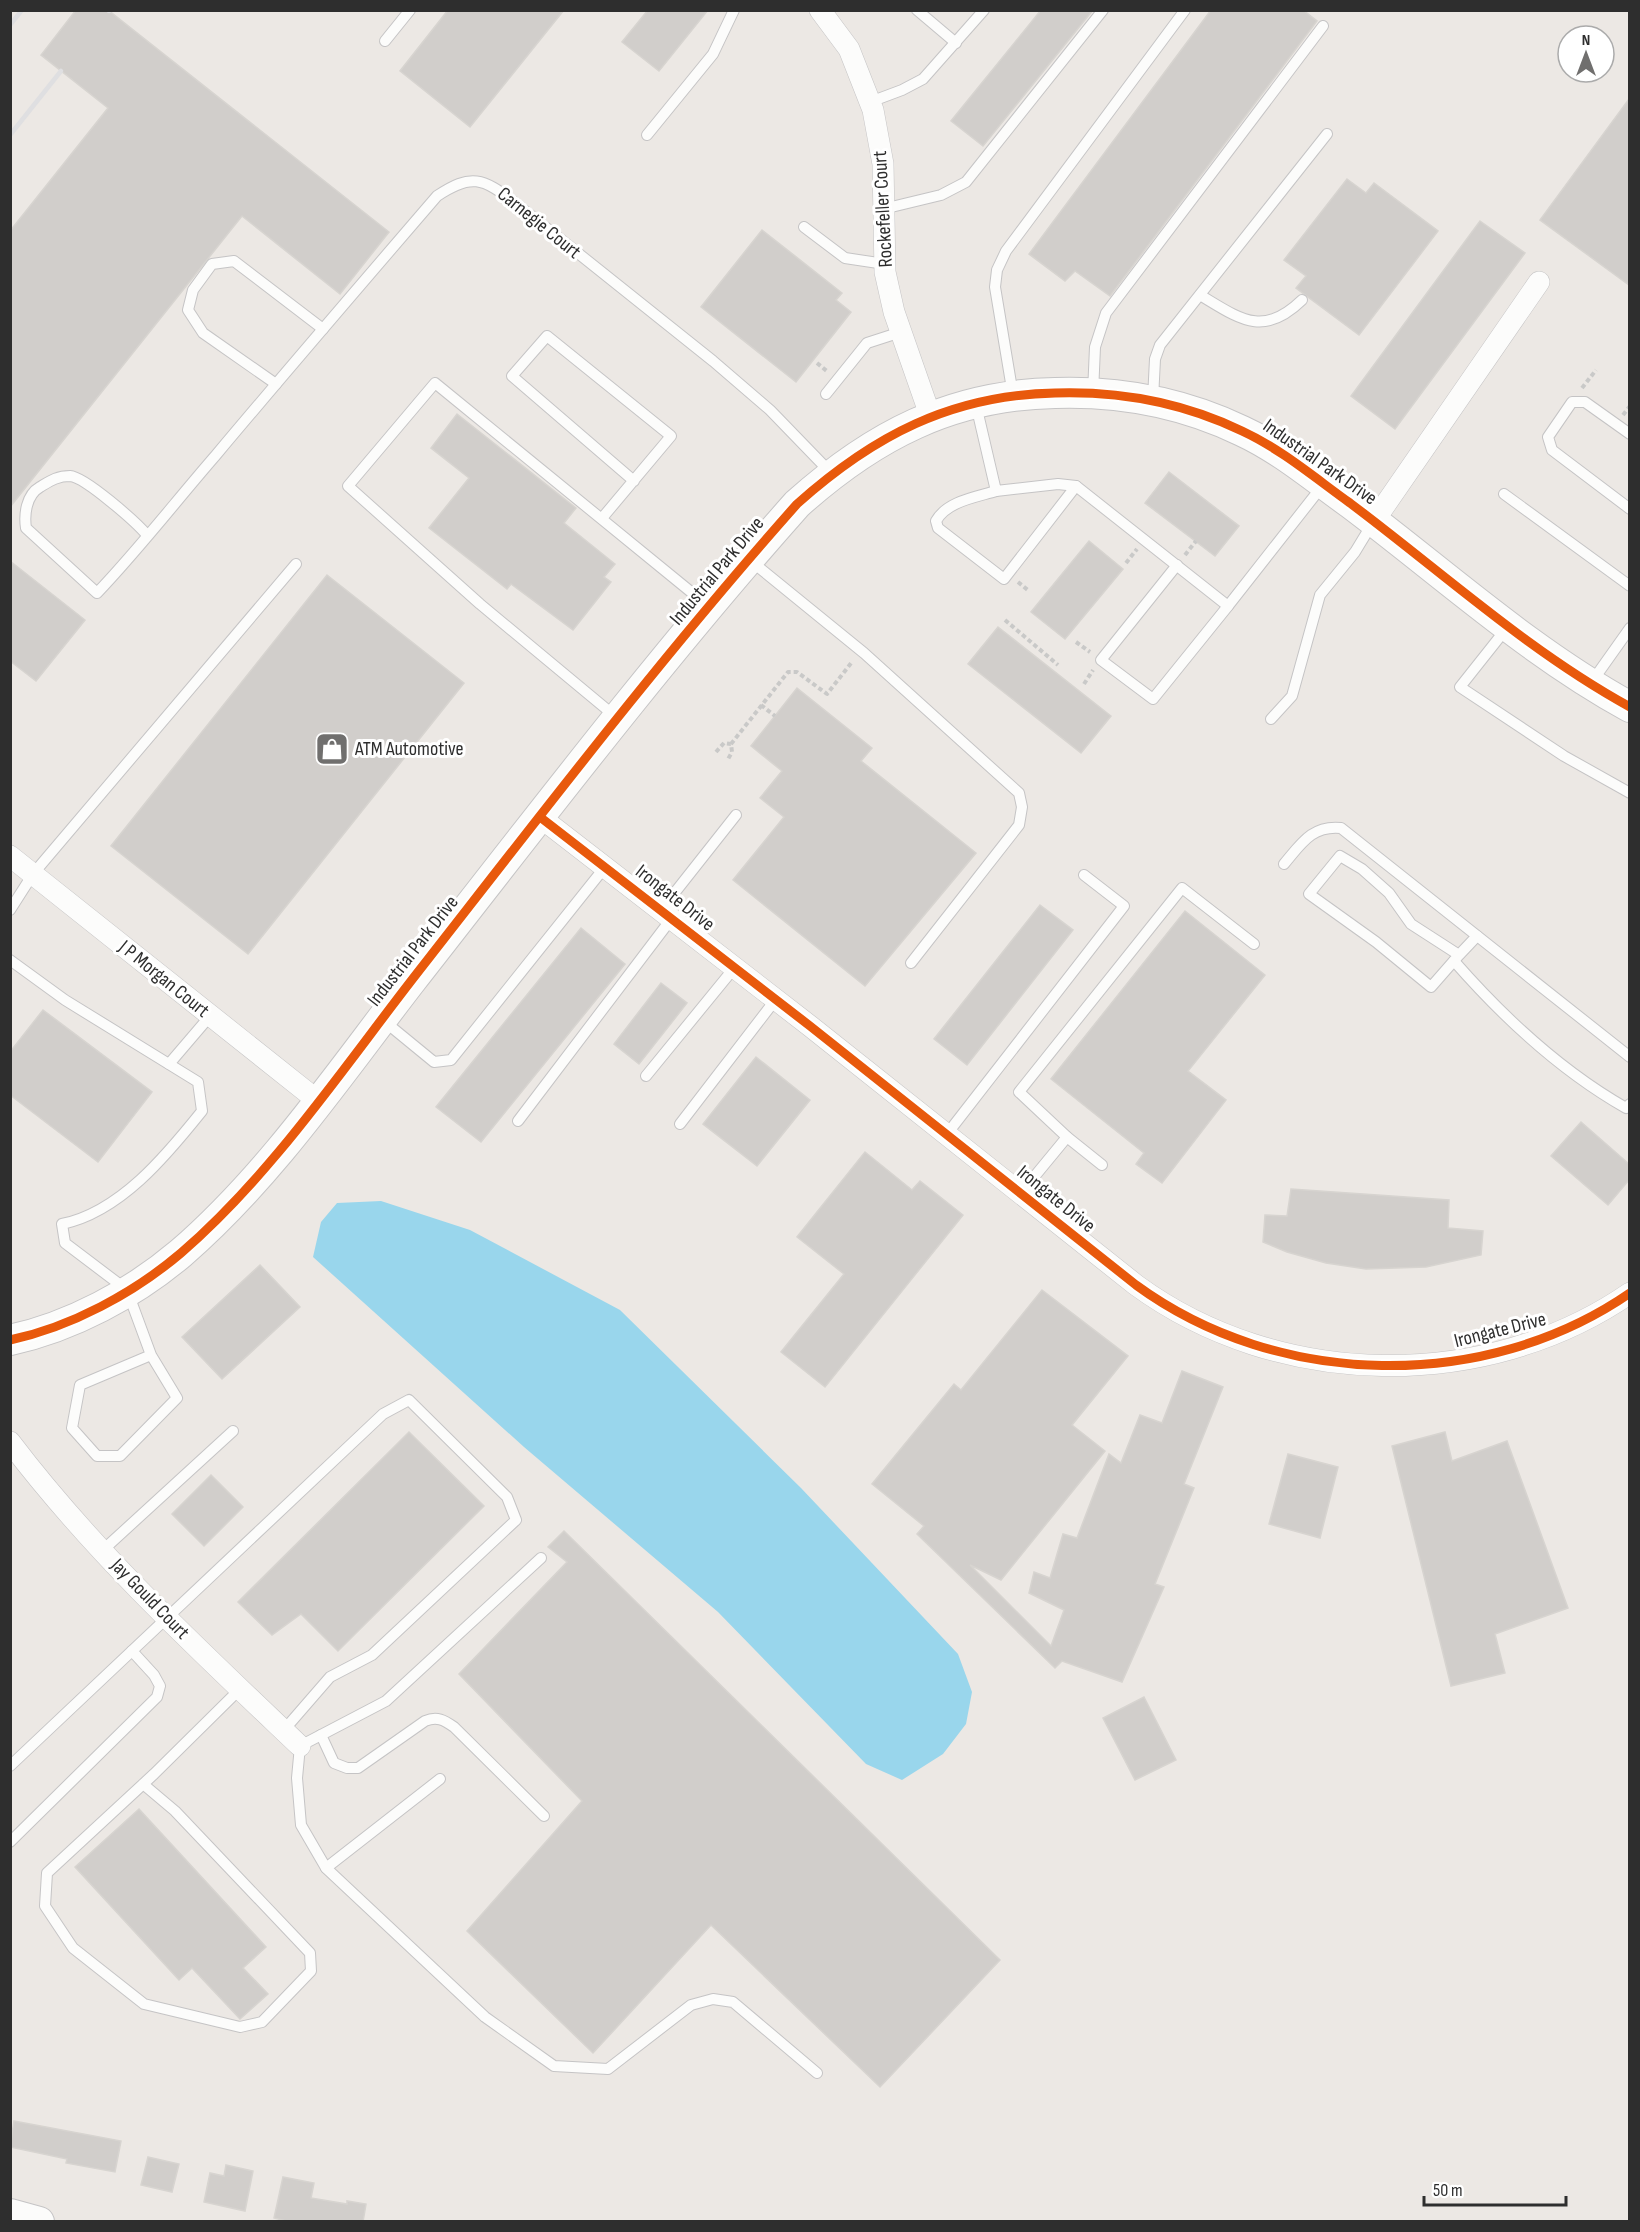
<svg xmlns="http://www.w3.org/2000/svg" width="1640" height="2232" font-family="'Sofia Sans Condensed',sans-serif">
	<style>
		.water { fill: #99d6ec }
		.building { fill: #d1cecb; stroke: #d7d4d0; stroke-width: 1.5 }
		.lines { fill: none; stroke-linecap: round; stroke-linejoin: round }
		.lane-casing { stroke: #c5c4c5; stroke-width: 12 }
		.street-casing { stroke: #c5c4c5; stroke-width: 22 }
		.secondary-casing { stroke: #c5c4c5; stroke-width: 32 }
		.path { stroke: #c9c9c8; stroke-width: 4; stroke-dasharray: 4.5 3; stroke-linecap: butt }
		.lane { stroke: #fcfcfb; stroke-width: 10 }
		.street { stroke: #fcfcfb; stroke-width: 21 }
		.secondary { stroke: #fcfcfb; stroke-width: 30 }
		.rail { stroke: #dfdfe1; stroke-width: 4.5 }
		.cycleway-casing { stroke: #fff; stroke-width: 13 }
		.cycleway { stroke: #e8590c; stroke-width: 9 }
		.labels { text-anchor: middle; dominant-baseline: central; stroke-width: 6; stroke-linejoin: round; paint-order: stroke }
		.street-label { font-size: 20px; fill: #2e2e2e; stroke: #fff }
		.poi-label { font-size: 20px; fill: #2e2e2e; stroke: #fff; text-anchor: start }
	</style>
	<rect width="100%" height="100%" fill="#ece8e4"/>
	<path class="water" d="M381 1201 470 1230 620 1310 801 1488 958 1654 972 1692 966 1724 943 1754 902 1780 866 1764 718 1612 524 1447 313 1257 321 1222 337 1203Z"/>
	<g class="building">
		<path d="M76 10H108L389 232 340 294 242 216 10 507V231L108 108 41 55Z"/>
		<path d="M448 10H564L470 127 400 71Z"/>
		<path d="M648 10H708L659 71 622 42Z"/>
		<path d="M1041 10H1093L983 146 951 121Z"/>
		<path d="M1211 10H1303L1317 21 1110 296 1075 271 1065 281 1029 254Z"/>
		<path d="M1629 99V285L1540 220Z"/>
		<path d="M1347 179 1366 193 1374 183 1438 231 1359 335 1296 288 1306 276 1284 260Z"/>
		<path d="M1480 221 1525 253 1395 429 1351 396Z"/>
		<path d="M762 230 842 293 836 300 851 312 796 382 701 307Z"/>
		<path d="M457 414 576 508 564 523 615 564 604 577 611 582 573 630 511 584 507 589 429 528 469 478 431 448Z"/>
		<path d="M1169 472 1239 526 1215 556 1145 503Z"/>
		<path d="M1089 541 1123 569 1065 639 1031 612Z"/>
		<path d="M10 561 85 620 36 681 10 661Z"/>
		<path d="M327 575 464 683 248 954 111 846Z"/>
		<path d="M998 627 1111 716 1081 753 968 664Z"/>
		<path d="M797 688 872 748 861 761 976 853 865 986 733 880 784 817 760 798 782 771 751 746Z"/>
		<path d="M1040 905 1073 930 967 1065 934 1039Z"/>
		<path d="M1185 911 1265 975 1188 1071 1226 1100 1162 1183 1136 1164 1144 1153 1051 1079Z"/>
		<path d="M581 928 625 964 481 1142 436 1107Z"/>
		<path d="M661 983 687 1003 639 1064 614 1044Z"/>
		<path d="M43 1010 152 1092 98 1162 10 1095V1052Z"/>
		<path d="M756 1057 810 1100 757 1166 703 1124Z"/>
		<path d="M1581 1122 1629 1164V1180L1608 1205 1551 1156Z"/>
		<path d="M865 1152 912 1190 920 1181 963 1215 825 1387 781 1352 844 1274 797 1237Z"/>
		<path d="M1291 1189 1449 1200 1448 1228 1483 1231 1481 1255 1426 1267 1366 1269 1326 1263 1287 1252 1263 1242 1265 1215 1287 1216Z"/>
		<path d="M260 1265 300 1307 222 1379 182 1337Z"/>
		<path d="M1042 1290 1128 1356 1072 1425 1105 1451 1001 1580 970 1565 1051 1646 1064 1610 1029 1593 1034 1572 1050 1578 1063 1534 1077 1538 1109 1454 1121 1463 1140 1415 1162 1423 1182 1371 1223 1387 1184 1484 1194 1488 1155 1584 1164 1587 1122 1682 1062 1661 1055 1668 917 1534 924 1526 872 1484 954 1384 961 1390Z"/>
		<path d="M409 1432 484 1506 338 1651 301 1614 272 1635 238 1602Z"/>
		<path d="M1445 1432 1452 1461 1507 1441 1568 1608 1495 1634 1505 1673 1451 1686 1392 1446Z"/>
		<path d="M1288 1454 1338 1467 1320 1538 1269 1524Z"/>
		<path d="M211 1475 243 1507 204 1546 172 1514Z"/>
		<path d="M564 1531 1000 1960 880 2087 711 1925 593 2053 467 1931 582 1801 459 1674 567 1562 548 1547Z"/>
		<path d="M1144 1697 1176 1760 1135 1780 1103 1718Z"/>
		<path d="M139 1809 266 1947 243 1968 268 1994 240 2019 192 1968 179 1980 75 1867Z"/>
		<path d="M14 2121 121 2141 115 2172 66 2163 67 2159 10 2147Z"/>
		<path d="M148 2157 179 2164 172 2192 141 2185Z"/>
		<path d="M226 2165 253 2171 245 2211 204 2202 210 2173 224 2176Z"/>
		<path d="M283 2177 314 2183 311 2198 347 2204V2201L366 2204 363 2222H290L274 2218Z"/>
	</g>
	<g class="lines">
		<defs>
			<g id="lane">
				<path d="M917 10 956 43"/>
				<path d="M385 41 410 10"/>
				<path d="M870 102 902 90 923 79 984 10"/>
				<path d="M647 135 713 54 734 10"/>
				<path d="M883 209 941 195 966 182 1103 10"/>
				<path d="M804 227 845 258 885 264"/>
				<path d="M1200 295C1240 319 1263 338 1302 300"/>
				<path d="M276 384 203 333 188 310 193 290 212 264 234 261 323 329"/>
				<path d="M1093 393 1095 347 1106 313 1323 26"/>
				<path d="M826 394 867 343 901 332"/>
				<path d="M1013 395 995 287 997 270 1006 251 1185 10"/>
				<path d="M1153 399 1155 359 1160 345 1327 134"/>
				<path d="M976 405 996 491 1058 484 1076 486 1228 606 1323 485"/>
				<path d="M1630 434 1585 402H1572L1548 437 1552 450 1630 509"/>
				<path d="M996 491C977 497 947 501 936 521L938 528 1004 579 1076 486"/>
				<path d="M1504 494 1630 586"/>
				<path d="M603 517 671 436 547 336 512 376 634 481"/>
				<path d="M147 535C136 522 85 477 70 476 57 476 50 481 40 487 26 495 24 515 26 528L97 593C139 549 176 501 216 455 289 368 363 282 437 196 471 173 483 178 514 202L713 361 770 410 831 473"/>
				<path d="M751 561 864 653 1019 793 1022 807 1019 825 911 963"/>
				<path d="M1177 565 1101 660 1153 699 1228 606"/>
				<path d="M1506 629 1460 687 1564 756 1630 793"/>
				<path d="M1591 683 1630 628"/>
				<path d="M616 717 480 604 348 486 435 383 707 605"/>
				<path d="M1271 719 1292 696 1320 595 1355 552 1372 524"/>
				<path d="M1284 864C1301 844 1312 825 1341 828L1630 1057"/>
				<path d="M10 910 33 874 296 564"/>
				<path d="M661 910 736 815"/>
				<path d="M1459 955 1431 987 1376 942 1309 894 1340 856 1362 869 1389 893 1411 924 1459 955 1477 936"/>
				<path d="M10 960 65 1000 198 1082 202 1111C166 1156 120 1212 62 1224L65 1243 127 1290 151 1355 80 1385 72 1428 97 1456H120L177 1398 151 1355"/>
				<path d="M1454 961C1503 1017 1561 1071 1626 1108L1630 1104"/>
				<path d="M384 1021 434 1062 451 1060 605 867"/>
				<path d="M169 1064 210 1016"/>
				<path d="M646 1076 735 967"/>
				<path d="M518 1121 672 918"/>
				<path d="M680 1124 776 999"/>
				<path d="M947 1134 1124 906 1084 875"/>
				<path d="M1102 1165 1067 1137 1019 1092 1182 888 1254 944"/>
				<path d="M1020 1194 1067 1137"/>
				<path d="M103 1550 233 1431"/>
				<path d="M541 1558 386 1701 300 1746 297 1778 301 1825 326 1868 485 2017 554 2066 608 2069 691 2005 713 1999 733 2002 817 2073"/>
				<path d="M321 1735 334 1763 347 1768H358L425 1721C437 1716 444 1720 454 1727L544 1816"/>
				<path d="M10 1766 383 1414 409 1400 507 1497 516 1520 372 1655 330 1677 284 1730"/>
				<path d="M143 1784 175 1811 310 1953 311 1971 262 2022 240 2027 144 2004 73 1948 45 1906 47 1873 154 1774 240 1689"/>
				<path d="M10 1842 157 1697 160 1686 154 1675 132 1651"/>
				<path d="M326 1868 440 1779"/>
			</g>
			<g id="street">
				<path d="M820 10 849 49 873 110 883 164 885 272 894 312 930 415"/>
				<path d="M1374 521 1539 282"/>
				<path d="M540 817 810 1026 1136 1285C1278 1389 1485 1393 1630 1293"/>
				<path d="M10 856 318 1101"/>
				<path d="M10 1442C95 1554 199 1650 300 1746"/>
			</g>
			<g id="secondary">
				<path d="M10 1340C71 1327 134 1293 181 1253 270 1176 339 1074 411 981 537 820 661 657 797 504 873 436 951 395 1055 393 1119 391 1184 403 1242 431 1281 449 1315 478 1350 503 1442 572 1528 651 1630 707"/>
				<path d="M10 2214 39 2222"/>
			</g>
		</defs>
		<use href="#lane" class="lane-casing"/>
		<use href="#street" class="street-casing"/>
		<use href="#secondary" class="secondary-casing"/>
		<g class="path">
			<path d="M817 363 828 372"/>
			<path d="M1582 388 1596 370"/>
			<path d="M1623 415 1630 406"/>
			<path d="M1185 555 1196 541"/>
			<path d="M1126 563 1137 549"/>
			<path d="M1018 582 1029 591"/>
			<path d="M1005 620 1058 665"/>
			<path d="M1076 642 1090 652"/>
			<path d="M1084 684 1093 670"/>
			<path d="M761 705 775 716"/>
			<path d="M731 744 788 672H797L827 694 852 662"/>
			<path d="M716 752 724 743 731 744 732 752 727 761"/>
		</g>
		<use href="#lane" class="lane"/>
		<use href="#street" class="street"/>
		<use href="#secondary" class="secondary"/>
		<g class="rail">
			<path d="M109 11V10"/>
			<path d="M10 25 22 10"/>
			<path d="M10 135 61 71"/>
		</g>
		<defs>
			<g id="cycleway">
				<path d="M540 817 810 1026 1136 1285C1278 1389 1485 1393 1630 1293"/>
				<path d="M10 1340C71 1327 134 1293 181 1253 270 1176 339 1074 411 981 537 820 661 657 797 504 873 436 951 395 1055 393 1119 391 1184 403 1242 431 1281 449 1315 478 1350 503 1442 572 1528 651 1630 707"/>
			</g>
		</defs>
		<use href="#cycleway" class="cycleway-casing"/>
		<use href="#cycleway" class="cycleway"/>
	</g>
	<defs>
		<symbol id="shop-square" viewBox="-11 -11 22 22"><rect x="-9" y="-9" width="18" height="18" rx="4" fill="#706f6e" stroke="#fff"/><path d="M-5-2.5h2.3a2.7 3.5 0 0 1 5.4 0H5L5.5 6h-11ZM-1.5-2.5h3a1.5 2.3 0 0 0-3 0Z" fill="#fff"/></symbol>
	</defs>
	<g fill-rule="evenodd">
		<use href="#shop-square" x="313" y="730" width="38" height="38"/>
	</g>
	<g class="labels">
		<g class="street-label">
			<text transform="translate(883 209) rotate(-93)">Rockefeller Court</text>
			<text transform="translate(539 223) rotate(39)">Carnegie Court</text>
			<text transform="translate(1320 462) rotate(35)">Industrial Park Drive</text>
			<text transform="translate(717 571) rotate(-50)">Industrial Park Drive</text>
			<text transform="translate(675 898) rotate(38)">Irongate Drive</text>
			<text transform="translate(413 951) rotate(-52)">Industrial Park Drive</text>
			<text transform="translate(164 979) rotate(39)">J P Morgan Court</text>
			<text transform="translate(1056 1199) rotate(39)">Irongate Drive</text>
			<text transform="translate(1500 1330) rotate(-14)">Irongate Drive</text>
			<text transform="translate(150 1599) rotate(46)">Jay Gould Court</text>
		</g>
		<g class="poi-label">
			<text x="355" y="749">ATM Automotive</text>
		</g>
	</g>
	<rect width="1640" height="2232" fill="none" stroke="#2e2e2e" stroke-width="24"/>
	<g transform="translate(1586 54)"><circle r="28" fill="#ffffff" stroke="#ababab" stroke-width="1.5"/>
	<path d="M0-4.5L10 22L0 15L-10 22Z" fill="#706f6e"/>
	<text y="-9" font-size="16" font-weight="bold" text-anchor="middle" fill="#2e2e2e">N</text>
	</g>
	<path d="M1424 2196v9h142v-9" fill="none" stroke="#2e2e2e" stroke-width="3"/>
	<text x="1433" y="2196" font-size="18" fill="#2e2e2e" stroke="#ffffff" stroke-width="4.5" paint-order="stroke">50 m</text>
</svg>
